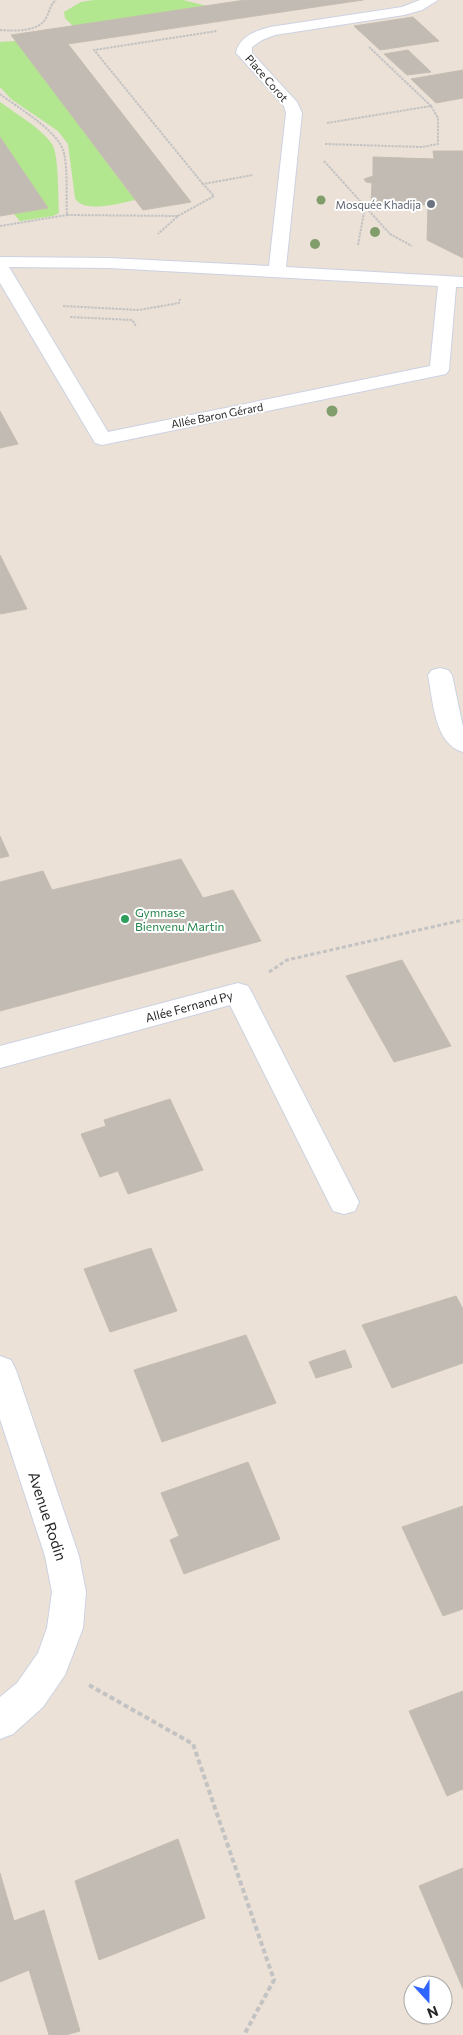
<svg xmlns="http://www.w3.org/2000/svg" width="463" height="2035" font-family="Commissioner,sans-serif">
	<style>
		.green { fill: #b2e68f }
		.building { fill: #c2bbb4; stroke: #c6bdb1 }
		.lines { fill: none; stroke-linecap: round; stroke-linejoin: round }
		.minor-casing { stroke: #ccd2e2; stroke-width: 2 }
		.path-far2 { stroke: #c3c3c3; stroke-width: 2; stroke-dasharray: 2.5 1; stroke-linecap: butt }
		.path-far1 { stroke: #c3c3c3; stroke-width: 3; stroke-dasharray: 4 2.5; stroke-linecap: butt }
		.path { stroke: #c3c3c3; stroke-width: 4; stroke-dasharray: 5 3; stroke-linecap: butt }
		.minor { fill: #fff; fill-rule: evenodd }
		.tree { fill: #819d6c }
		.worship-dot { fill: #6b7280; stroke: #fff; stroke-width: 2 }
		.leisure-dot { fill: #2e9e5b; stroke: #fff; stroke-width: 2 }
		.labels { text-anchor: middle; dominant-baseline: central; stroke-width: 4; stroke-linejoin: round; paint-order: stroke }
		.far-street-label { font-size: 11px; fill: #272727; stroke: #fff }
		.far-worship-label { font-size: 11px; fill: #5b616d; stroke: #fff; text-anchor: end }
		.leisure-label { font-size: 12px; fill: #27864d; stroke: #fff; text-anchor: start }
		.street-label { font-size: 12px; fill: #272727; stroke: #fff }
		.near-street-label { font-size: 15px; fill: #272727; stroke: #fff }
	</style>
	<rect width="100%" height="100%" fill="#ebe1d7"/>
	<g class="green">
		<path d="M94 0H183L207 6 73 26 65 18 64 12 81 2Z"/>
		<path d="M16 41 135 200C121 203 83 214 75 198L68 144 58 131 11 99 0 87V42Z"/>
		<path d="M0 102C15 113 41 128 52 144 59 154 58 199 59 213L53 216 20 221 14 214 47 208 0 137Z"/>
	</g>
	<g class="building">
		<path d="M245 0H316L322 6 68 44 191 202 143 210 11 35Z"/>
		<path d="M316 0H363L322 6Z"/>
		<path d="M413 17 439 41 380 50 354 26Z"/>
		<path d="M408 50 431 72 407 75 384 54Z"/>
		<path d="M463 70V98L436 103 411 79Z"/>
		<path d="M0 137 48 208 0 216Z"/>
		<path d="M433 151H463V258L427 240 428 205 371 203 372 183 366 182 364 179 373 176V157L434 159Z"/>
		<path d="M0 411 18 444 0 448Z"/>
		<path d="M0 555 27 609 0 614Z"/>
		<path d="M0 836 9 856 0 858Z"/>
		<path d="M181 859 203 898 233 890 261 941 0 1011V882L43 871 52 890Z"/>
		<path d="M402 960 451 1046 394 1062 346 976Z"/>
		<path d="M170 1099 203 1170 128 1194 118 1171 100 1177 81 1134 106 1126 104 1120Z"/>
		<path d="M151 1248 177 1311 110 1332 84 1269Z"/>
		<path d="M456 1296 463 1309V1363L392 1388 362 1325Z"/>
		<path d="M246 1335 276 1403 162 1442 134 1370Z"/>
		<path d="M345 1350 352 1367 326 1375 317 1359Z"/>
		<path d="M317 1359 326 1375 316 1378 309 1362Z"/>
		<path d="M248 1462 280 1539 184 1574 170 1540 179 1536 161 1493Z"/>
		<path d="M463 1506V1609L443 1616 402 1527Z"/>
		<path d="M463 1691V1789L447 1796 409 1711Z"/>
		<path d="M178 1839 205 1918 99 1960 75 1881Z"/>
		<path d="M463 1868V1989L419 1886Z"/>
		<path d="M0 1873 14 1921 44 1910 80 2031 66 2035H49L29 1970 0 1982Z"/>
	</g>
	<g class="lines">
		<defs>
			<g id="minor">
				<path d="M420 0H438L422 10 404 15 275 35 262 40 252 47V53L297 102 302 113 286 267 463 277V287H456L449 370 446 374 102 445 95 443 0 283V257L109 258 269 266 286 113 284 106 239 56 236 53C239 37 255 31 270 27L402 7ZM9 267 109 268 438 286 430 366 108 432Z"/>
				<path d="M440 668 448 670 452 675 463 727V752C434 744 433 700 428 675L432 670Z"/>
				<path d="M238 983 248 986 252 993 359 1202 355 1211 344 1214 333 1211 230 1005 0 1068V1046Z"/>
				<path d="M0 1356 11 1360 16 1370 79 1556 86 1592 83 1628 65 1675 43 1707 13 1734 0 1739V1697L17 1683 38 1653 47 1628 52 1592 45 1556 0 1419Z"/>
			</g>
		</defs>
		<use href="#minor" class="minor-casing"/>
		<g class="path-far2">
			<path d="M0 30C14 31 39 32 46 18 50 11 50 5 56 0"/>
			<path d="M0 94C18 108 59 131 64 153 68 171 66 196 67 215L178 216 158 234"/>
			<path d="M327 123 431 106 369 47"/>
			<path d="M325 144 422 147 438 144V118L431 106"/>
			<path d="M324 161 390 234 412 246"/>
			<path d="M203 184 94 50 217 31"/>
			<path d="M178 216 214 196 203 184 253 175"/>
			<path d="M0 226 67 215"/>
			<path d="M358 245 365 207"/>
			<path d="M63 306 139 310 179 303 180 299"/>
			<path d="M70 317 132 320 136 326"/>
		</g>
		<path class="path-far1" d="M269 972 287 960 463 920"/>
		<path class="path" d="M89 1685 193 1744 274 1980 244 2035"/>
		<use href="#minor" class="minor"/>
	</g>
	<g class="tree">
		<circle cx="321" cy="200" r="4.5"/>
		<circle cx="375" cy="232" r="5"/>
		<circle cx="315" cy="244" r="5"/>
		<circle cx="332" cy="411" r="5.5"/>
	</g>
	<circle class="worship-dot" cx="431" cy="204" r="5"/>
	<circle class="leisure-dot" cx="125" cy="919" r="5"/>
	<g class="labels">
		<g class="far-street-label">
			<text transform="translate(267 78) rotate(49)">Place Corot</text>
			<text transform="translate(217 415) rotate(-11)">Allée Baron Gérard</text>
		</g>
		<g class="far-worship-label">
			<text x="421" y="204">Mosquée Khadija</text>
		</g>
		<g class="leisure-label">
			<text x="135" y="912">Gymnase<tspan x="135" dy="14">Bienvenu Martin</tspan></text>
		</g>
		<g class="street-label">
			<text transform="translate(189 1006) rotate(-15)">Allée Fernand Py</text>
		</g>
		<g class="near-street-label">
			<text transform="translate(48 1516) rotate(72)">Avenue Rodin</text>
		</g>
	</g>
	<g transform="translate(428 2000) rotate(159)"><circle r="24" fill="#ffffff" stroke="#a9a9a9"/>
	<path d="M0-4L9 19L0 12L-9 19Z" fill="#3064ff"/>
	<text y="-8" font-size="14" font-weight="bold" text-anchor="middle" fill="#272727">N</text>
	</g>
</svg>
